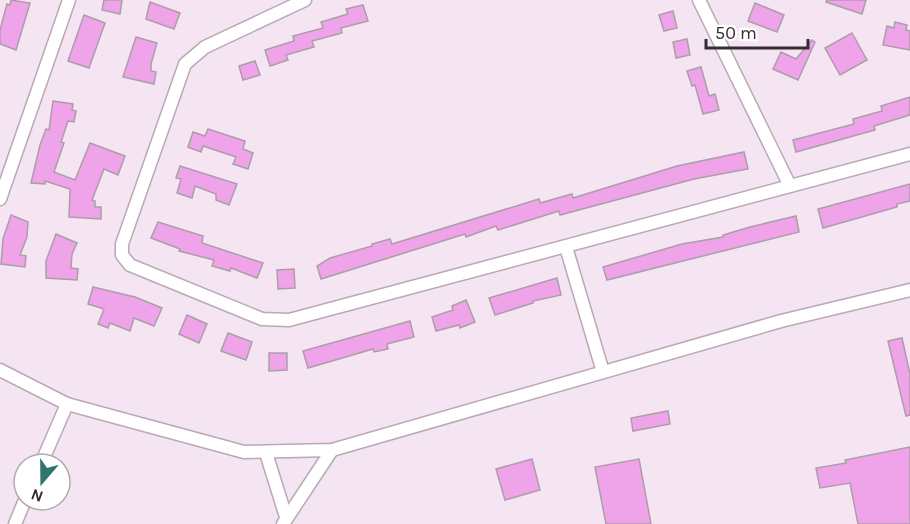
<svg xmlns="http://www.w3.org/2000/svg" width="910" height="524" font-family="Karla,sans-serif">
	<style>
		.building { fill: #efa3e9; stroke: #ac9daa; stroke-width: 1.5 }
		.lines { fill: none; stroke-linecap: round; stroke-linejoin: round }
		.street-casing { stroke: #b8a9b6; stroke-width: 15 }
		.street { stroke: #fff; stroke-width: 12 }
	</style>
	<rect width="100%" height="100%" fill="#f5e5f3"/>
	<g class="building">
		<path d="M11 0 30 3 16 50 0 44V30L7 4 10 5Z"/>
		<path d="M104 0H122L120 14 102 10Z"/>
		<path d="M827 0H866L862 14 826 2Z"/>
		<path d="M150 2 180 13 174 29 146 19Z"/>
		<path d="M755 3 784 15 777 32 748 21Z"/>
		<path d="M363 5 368 21 341 28 342 33 312 41 314 47 286 55 288 60 270 66 265 50 294 41 293 36 323 28 321 22 348 14 346 9Z"/>
		<path d="M673 11 677 28 664 31 659 15Z"/>
		<path d="M84 15 105 23 89 68 68 61Z"/>
		<path d="M895 22 907 25 906 30 910 31V50L883 45 887 26 894 28Z"/>
		<path d="M852 33 867 60 840 75 825 48Z"/>
		<path d="M136 37 157 43 151 64V71L156 72 154 84 123 77Z"/>
		<path d="M687 39 690 55 676 58 673 42Z"/>
		<path d="M812 40 815 42 798 80 773 69 781 52 796 59Z"/>
		<path d="M255 61 260 75 243 80 239 66Z"/>
		<path d="M701 67 709 96 715 94 719 110 703 114 695 85 692 86 687 71Z"/>
		<path d="M910 97V115L874 126 875 130 796 152 793 140 854 124 853 119 882 111 881 106Z"/>
		<path d="M53 101 73 104 72 110 76 111 74 122 68 121 61 142 64 143 54 172 75 180 90 143 125 156 118 175 104 169 92 200 95 201V207H101V219L69 217 70 189 45 181V184L31 183 40 145 46 129 49 130Z"/>
		<path d="M208 129 245 141 243 149 253 153 248 169 233 164 236 157 203 146 201 152 188 147 193 132 205 136Z"/>
		<path d="M744 152 748 169 694 179 560 215 559 211 498 230 496 226 466 237 465 234 321 279 317 266 330 258 372 246V244L390 239 392 244 539 199 540 203 572 194 573 198 677 166Z"/>
		<path d="M180 166 237 184 229 205 216 200V194L195 186 192 198 177 193 181 179 176 178Z"/>
		<path d="M910 184V201L897 204V207L823 228 818 209Z"/>
		<path d="M11 215 28 222 27 237 20 255 26 256 25 267 1 264 3 239Z"/>
		<path d="M796 216 799 232 607 280 603 267 682 244 723 237V235L750 227Z"/>
		<path d="M158 222 203 236 202 243 263 263 257 278 231 268 230 271 212 266 214 260 179 251 180 249 151 238Z"/>
		<path d="M56 234 77 243 72 254 71 268 78 269 77 280 46 278V261Z"/>
		<path d="M294 269 295 288 278 289 277 270Z"/>
		<path d="M557 278 561 295 533 301V303L495 315 489 298Z"/>
		<path d="M93 287 135 297 162 308 154 326 134 318 130 331 110 323 108 328 98 324 104 309 88 304Z"/>
		<path d="M466 300 475 322 460 328 459 325 436 331 432 317 453 310 452 306Z"/>
		<path d="M187 315 207 324 199 343 179 334Z"/>
		<path d="M410 321 414 337 387 344 388 349 374 352 373 349 308 368 303 351Z"/>
		<path d="M228 333 252 342 246 360 221 351Z"/>
		<path d="M902 338 910 374V415L906 416 888 341Z"/>
		<path d="M269 353H287V370L269 371Z"/>
		<path d="M668 411 670 424 633 431 631 418Z"/>
		<path d="M910 447V524H858L850 483 820 488 816 468 846 463 845 460Z"/>
		<path d="M532 459 540 490 505 500 496 469Z"/>
		<path d="M639 459 651 524H606L595 467Z"/>
	</g>
	<g class="lines">
		<defs>
			<g id="street">
				<path d="M305 0 205 47 185 64 122 244V255L130 265 262 319 289 320 910 154"/>
				<path d="M699 0 790 186"/>
				<path d="M0 199 69 0"/>
				<path d="M566 247 603 372"/>
				<path d="M0 370 67 404 244 452 332 450 781 321 910 290"/>
				<path d="M266 453 286 517"/>
				<path d="M41 464 67 404"/>
				<path d="M15 524 25 500"/>
				<path d="M283 524 332 450"/>
			</g>
		</defs>
		<use href="#street" class="street-casing"/>
		<use href="#street" class="street"/>
	</g>
	<g transform="translate(42 482) rotate(200)"><circle r="28" fill="#ffffff" stroke="#aeabad" stroke-width="1.5"/>
	<path d="M0-4.5L10 22L0 15L-10 22Z" fill="#2f756b"/>
	<text y="-9" font-size="16" font-weight="bold" text-anchor="middle" fill="#342d33">N</text>
	</g>
	<path d="M706 39v9h102v-9" fill="none" stroke="#342d33" stroke-width="3"/>
	<text x="715" y="39" font-size="18" fill="#342d33" stroke="#ffffff" stroke-width="4.5" paint-order="stroke">50 m</text>
</svg>
